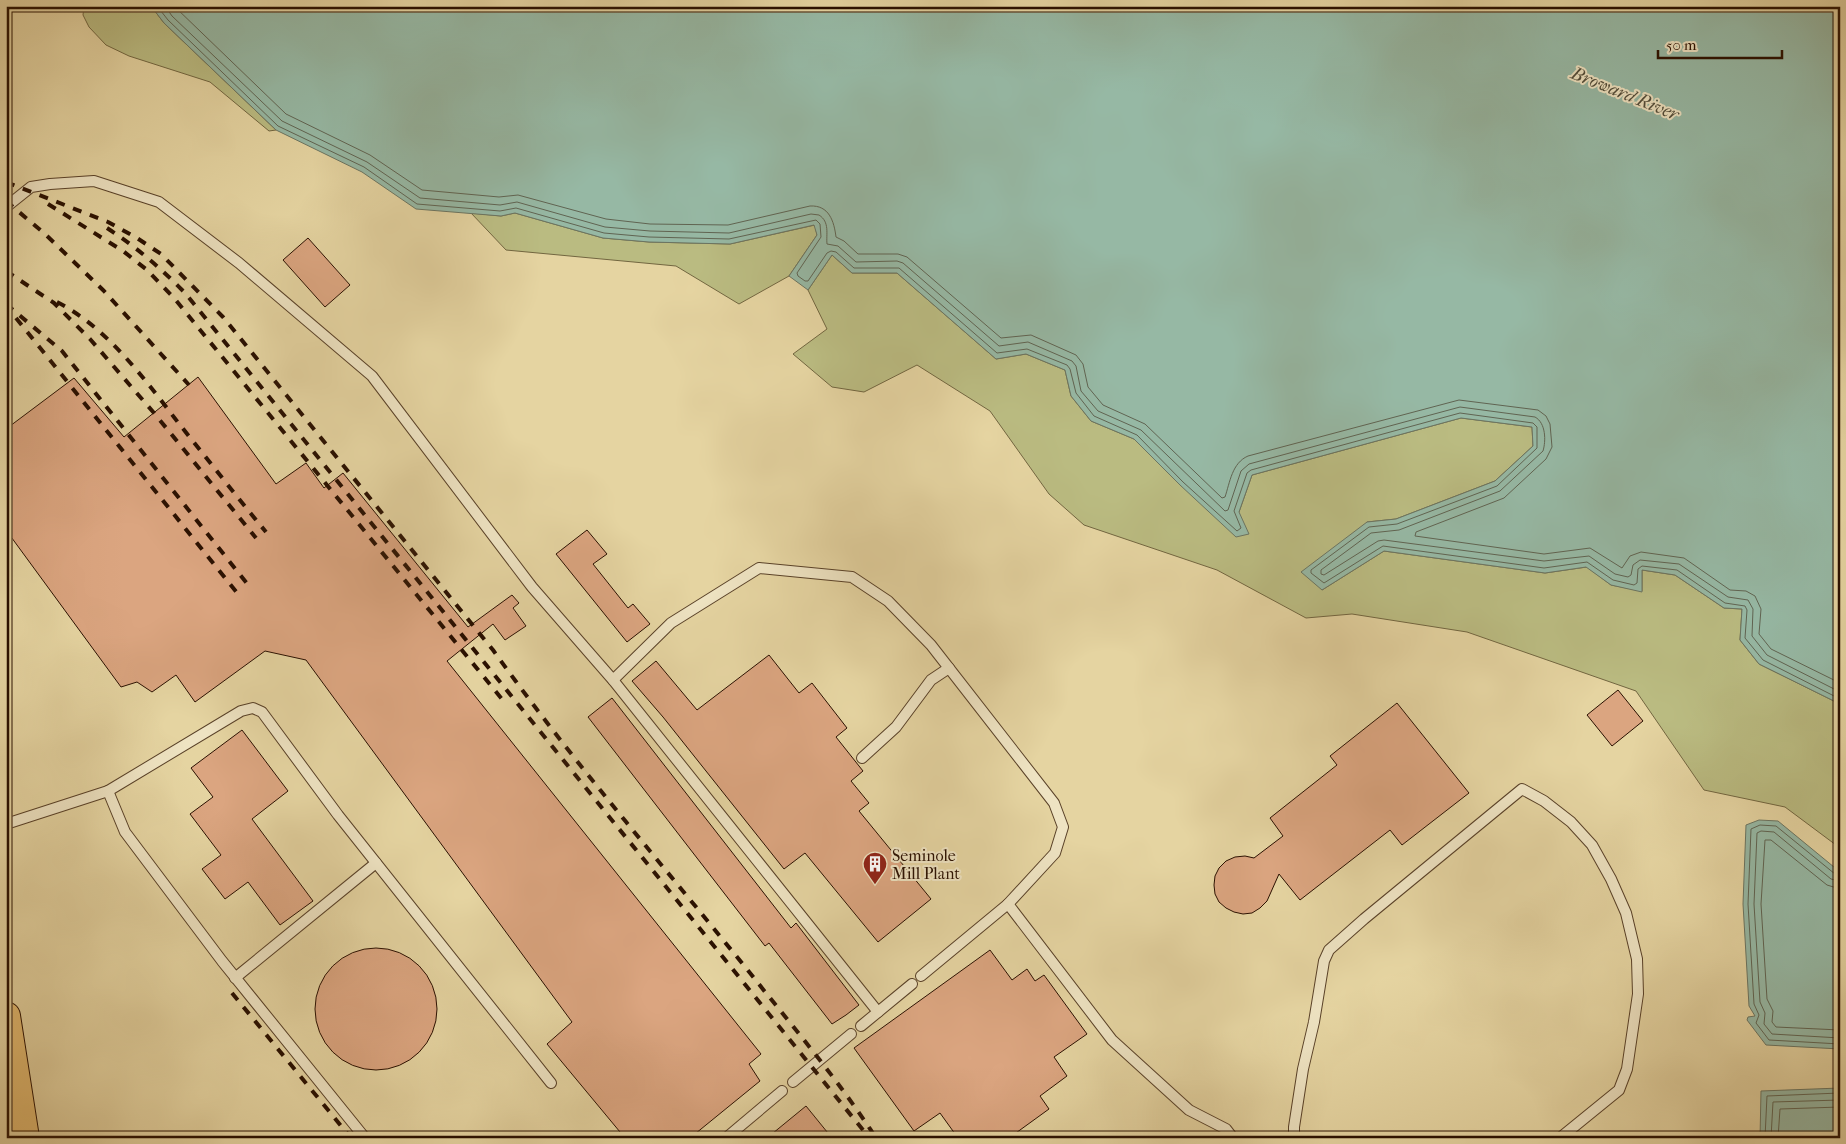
<svg xmlns="http://www.w3.org/2000/svg" width="1846" height="1144" font-family="'IM FELL French Canon',serif">
	<style>
		.green { fill: #babb81; stroke: #726640 }
		.water { fill: #96b8a4; stroke: #6b7562 }
		.lines { fill: none; stroke-linecap: round; stroke-linejoin: round }
		.shore { stroke: #606452; stroke-width: 1 }
		.building { fill: #dba580; stroke: #2a1000 }
		.service-casing { stroke: #594128; stroke-width: 12 }
		.primary-casing { stroke: #2a1000; stroke-width: 30 }
		.service { stroke: #eee3c2; stroke-width: 10 }
		.primary { stroke: #e2ba70; stroke-width: 28 }
		.rail { stroke: #2a1000; stroke-width: 4; stroke-dasharray: 9 9; stroke-linecap: butt }
		.labels { text-anchor: middle; dominant-baseline: central; stroke-width: 4; stroke-linejoin: round; paint-order: stroke }
		.poi-label { font-size: 16px; fill: #2a1000; stroke: #eee3c2; text-anchor: start }
		.water-label { font-size: 18px; font-style: italic; fill: #504b39; stroke: #eee3c2 }
	</style>
	<rect width="100%" height="100%" fill="#e5d4a1"/>
	<filter id="stains"><feTurbulence type="fractalNoise" baseFrequency=".004" numOctaves="4"/><feColorMatrix values="0 0 0 0 .2 0 0 0 0 .09 0 0 0 0 .02 0 0 0 .5 -.17"/></filter>
	<radialGradient id="worn" r=".72"><stop offset=".6" stop-color="#630" stop-opacity="0"/><stop offset="1" stop-color="#630" stop-opacity=".3"/></radialGradient>
	<g class="green">
		<path d="M84 6H151L164 23 276 130 269 131 210 82 129 56 106 45 89 27 83 15Z"/>
		<path d="M471 213 501 216 515 213 603 238 649 242 730 244 815 225 817 235 789 276 739 304 676 266 506 250Z"/>
		<path d="M832 255 852 273H897L996 359 1026 354 1065 370 1071 396 1091 421 1134 439 1180 485 1239 512 1252 475 1461 418 1532 427 1533 446 1495 481 1396 519 1367 522 1322 590 1384 551 1545 573 1587 567 1611 585 1642 591V570L1675 575 1724 608 1742 609 1740 640 1759 664 1840 704V848L1785 807 1704 790 1636 691 1467 632 1352 614 1306 618 1217 570 1084 525 1049 494 990 411 917 365 864 392 832 387 793 354 827 329 808 290Z"/>
	</g>
	<g class="water">
		<path d="M151 6H1840V704L1759 664 1740 640 1742 609 1724 608 1675 575 1642 570V592L1611 585 1586 567 1545 573 1384 551 1322 590 1301 572 1367 522 1396 519 1495 481 1533 446 1532 427 1461 418 1252 475 1239 512 1249 534 1236 537 1180 485 1134 439 1091 421 1071 396 1065 370 1026 354 996 359 897 273H852L832 255 808 290 789 276 817 235 814 225 730 244 649 242 603 238 515 213 501 216 416 209 362 172 276 130 164 23Z"/>
		<path d="M1759 820 1778 821 1840 872V1049L1766 1045 1747 1020 1748 1017 1755 1016 1749 1006 1743 904 1746 825Z"/>
		<path d="M1840 1088V1138H1760L1761 1091Z"/>
	</g>
	<g class="lines">
		<g class="shore">
			<path d="M157 6 168 20 278 126 364 167 417 204 500 211 516 208 604 233 649 237 729 239 816 220 820 224 821 237 797 273 798 276 805 281H808L827 253 831 251 836 252 854 268H899L997 353 1027 349 1067 365 1070 369 1076 393 1094 416 1137 435 1183 482 1237 531 1241 528 1234 511 1247 473 1251 470 1460 413 1533 423 1537 427V448L1497 486 1397 524 1369 527 1311 570V573L1324 583 1383 546 1544 568 1587 562 1613 580 1634 585 1637 583 1638 569 1642 566 1677 570 1725 603 1745 606 1747 610 1745 638 1763 660 1840 699"/>
			<path d="M165 6 172 16 282 121 367 162 420 198 500 205 517 202 605 227 650 231 729 233 811 214 819 215C830 222 826 234 827 244L838 246 856 262 897 261 903 263 999 346 1028 342 1072 361 1076 366 1081 391 1098 411 1141 430 1225 511 1228 510 1241 471 1249 464 1460 407 1535 417C1546 423 1546 441 1543 451L1500 491 1399 530 1371 533 1321 570V574L1324 575 1378 541 1384 540 1544 561 1589 556 1615 574 1628 577 1631 575 1633 565 1640 560 1679 564 1728 597 1748 600 1753 609 1752 636 1767 655 1840 692"/>
			<path d="M174 6 286 114 370 155 422 190 499 197 518 195 606 219 650 224 728 225 810 206C829 205 834 221 836 237L844 241 858 254H898L907 257 1001 338 1031 335 1076 355 1083 364 1088 387 1103 405 1145 424 1222 498 1225 497C1230 482 1232 463 1248 456L1459 400 1538 410 1546 416 1550 424 1552 447 1546 459 1504 498 1416 532 1415 536 1544 554 1590 548 1622 568 1630 556 1641 552 1684 558 1730 590 1746 591 1755 596 1761 609 1759 634 1771 649 1840 683"/>
			<path d="M1840 875 1835 874 1776 826 1760 825 1751 829 1748 904 1754 1004 1759 1015 1756 1023 1769 1040 1840 1044"/>
			<path d="M1840 881 1831 879 1774 832 1761 831 1757 833 1754 904 1760 1002 1765 1013 1764 1024 1772 1034 1840 1038"/>
			<path d="M1840 889 1827 885 1771 840H1765L1761 904 1767 999 1773 1011 1772 1022 1776 1027 1840 1030"/>
			<path d="M1765 1138 1767 1096 1840 1093"/>
			<path d="M1771 1138 1773 1102 1840 1100"/>
			<path d="M1778 1138 1780 1109 1840 1107"/>
		</g>
	</g>
	<g class="building">
		<path d="M308 238 350 285 325 307 283 260Z"/>
		<path d="M198 377 276 484 306 463 324 488 343 473 468 627 512 595 519 603 513 608 526 626 505 640 493 624 447 661 761 1054 749 1064 760 1081 690 1138H625L547 1044 572 1022 306 660 265 651 195 702 176 675 152 692 137 682 121 687 6 530V429L74 378 124 437Z"/>
		<path d="M587 530 607 554 593 564 628 608 633 604 650 624 627 642 556 554Z"/>
		<path d="M769 655 799 693 812 683 847 728 836 737 863 771 851 781 869 803 859 811 931 899 878 942 805 853 784 869 663 717 632 681 656 661 697 710Z"/>
		<path d="M1618 690 1643 721 1612 746 1587 715Z"/>
		<path d="M612 698 791 928 796 923 859 1005 846 1015 832 1024 769 943 765 946 588 717Z"/>
		<path d="M1397 703 1469 793 1402 845 1390 830 1300 900 1279 874 1267 901 1260 908 1252 913 1243 914 1234 912 1226 908 1219 902 1215 894 1214 885 1215 876 1219 868 1226 861 1235 857 1245 856 1254 858 1283 836 1270 818 1337 765 1330 756Z"/>
		<path d="M242 730 288 791 252 819 313 901 280 925 248 882 225 899 202 869 221 855 190 814 213 797 191 768Z"/>
		<circle cx="376" cy="1009" r="61"/>
		<path d="M990 950 1012 980 1027 969 1035 981 1044 975 1087 1034 1054 1057 1067 1076 1040 1096 1049 1109 1009 1138H958L940 1113 914 1131 854 1048Z"/>
		<path d="M806 1106 832 1138H767Z"/>
	</g>
	<g class="lines">
		<defs>
			<g id="service">
				<path d="M6 207 31 187 50 184 94 181 159 202 239 263 372 376 532 587 613 680 671 623 759 568 852 577 888 601 931 645 1054 803 1063 827 1055 853 1008 904"/>
				<path d="M613 680 878 1012"/>
				<path d="M862 758 896 727 931 680 949 668"/>
				<path d="M108 791 241 711 253 708 262 712 338 815 551 1083"/>
				<path d="M6 824 108 791 125 832 222 961 365 1138"/>
				<path d="M921 976 1008 904 1112 1040 1189 1110 1226 1129 1233 1138"/>
				<path d="M235 978 376 863"/>
				<path d="M861 1026 912 984"/>
				<path d="M793 1082 851 1034"/>
				<path d="M726 1138 782 1091"/>
				<path d="M1294 1138V1127L1303 1069 1314 1022 1324 961 1329 950 1364 919 1522 789 1544 801 1571 822 1592 845 1611 879 1626 913 1637 959 1638 994 1627 1069 1619 1090 1560 1138"/>
			</g>
			<path id="primary" d="M6 1016 25 1138"/>
		</defs>
		<use href="#service" class="service-casing"/>
		<use href="#primary" class="primary-casing"/>
		<use href="#service" class="service"/>
		<use href="#primary" class="primary"/>
		<g class="rail">
			<path d="M6 182 108 222 137 238 161 254 223 317 493 650C578 769 675 879 766 993 804 1040 843 1087 876 1138"/>
			<path d="M6 201 45 234 104 291 189 385"/>
			<path d="M48 204 123 251 147 270 174 298 506 704"/>
			<path d="M107 228C136 247 161 268 185 293L867 1135"/>
			<path d="M6 271 54 303 90 339 154 413 256 538"/>
			<path d="M57 302C108 328 146 381 180 425 209 461 237 497 266 532"/>
			<path d="M6 304 62 351 249 586"/>
			<path d="M16 318 238 594"/>
			<path d="M232 993 351 1138"/>
		</g>
	</g>
	<defs>
		<symbol id="building-pin" viewBox="-11 -11 22 30"><path d="M0 17L-7.5 6A9.5 9.5 0 1 1 7.5 6Z" fill="#8f2418" stroke="#eee3c2"/><path d="M-4-6H4V6H1V3H-1V6H-4ZM-2.5-4.3h1.7v1.8h-1.7ZM.8-4.3h1.7v1.8H.8ZM-2.5-1h1.7V.8h-1.7ZM.8-1h1.7V.8H.8Z" fill="#fff"/></symbol>
	</defs>
	<g fill-rule="evenodd">
		<use href="#building-pin" x="861" y="850" width="28" height="38"/>
	</g>
	<g class="labels">
		<g class="poi-label">
			<text x="892" y="855">Seminole<tspan x="892" dy="18">Mill Plant</tspan></text>
		</g>
		<g class="water-label">
			<text transform="translate(1625 94) rotate(22)">Broward River</text>
		</g>
	</g>
	<rect width="1846" height="1144" fill="none" stroke="#e5d4a1" stroke-width="25"/>
	<rect x="8" y="8" width="1831" height="1129" fill="none" stroke="#2a1000" stroke-width="2.5"/>
	<rect x="12" y="12" width="1821" height="1119" fill="none" stroke="#2a1000"/>
	<path d="M1658 50v8h124v-8" fill="none" stroke="#2a1000" stroke-width="2.5"/>
	<text x="1666" y="50" font-size="15" fill="#2a1000" stroke="#eee3c2" stroke-width="4" paint-order="stroke">50 m</text>
	<rect width="100%" height="100%" filter="url(#stains)"/>
	<rect width="100%" height="100%" fill="url(#worn)"/>
</svg>
